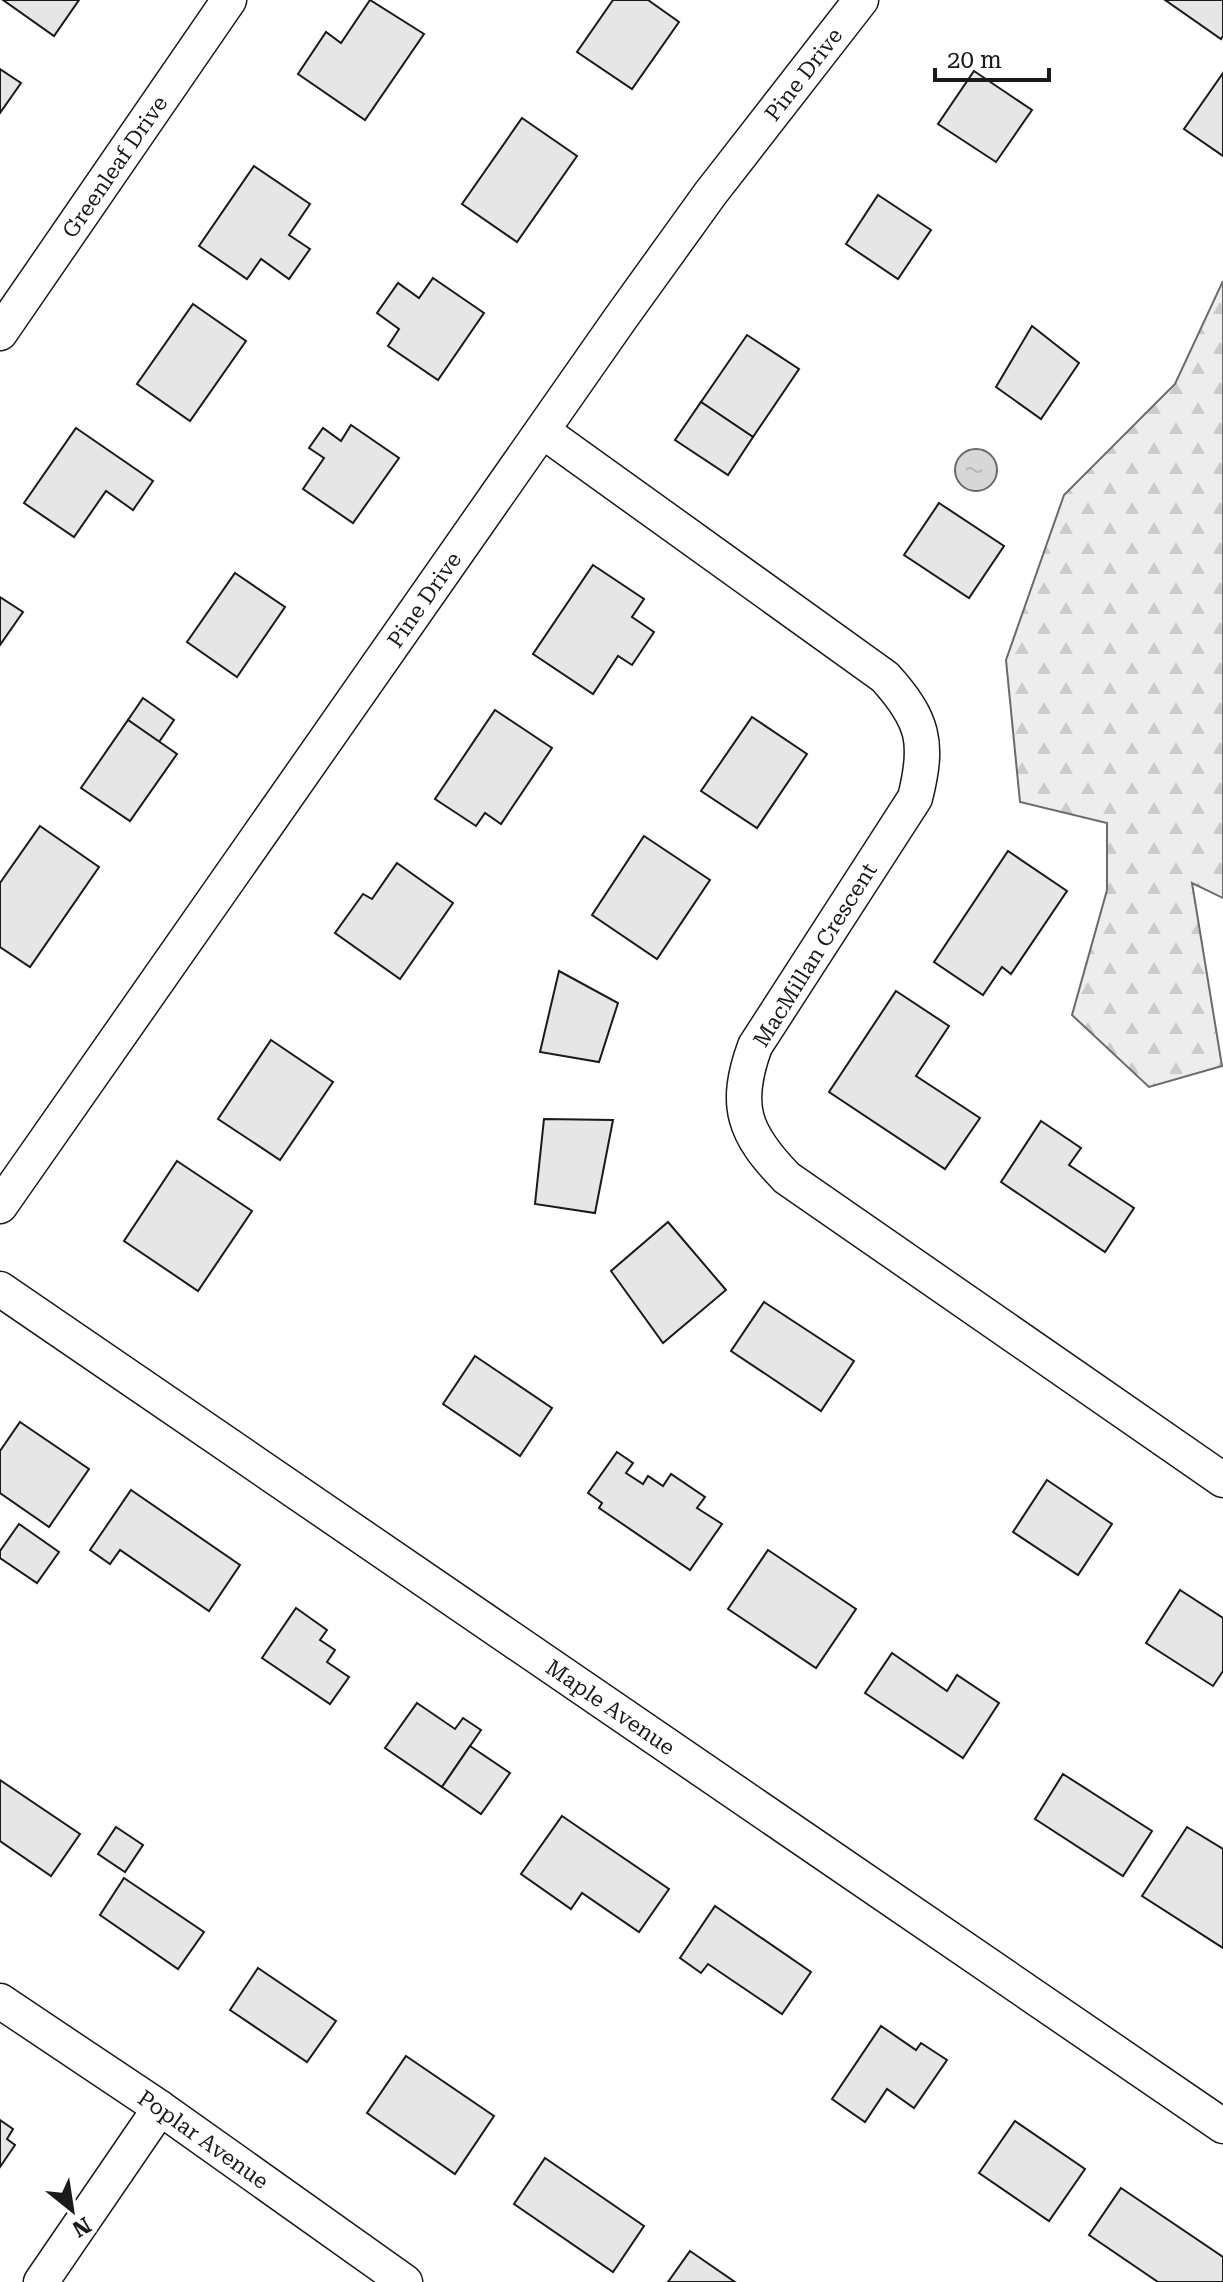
<svg xmlns="http://www.w3.org/2000/svg" width="1223" height="2282" font-family="'Roboto Serif',serif">
	<style>
		.forest { fill: url(#forest-firs); stroke: #6a6a6a; stroke-width: 2 }
		.water { fill: url(#water-ripples); stroke: #6a6a6a; stroke-width: 2 }
		.building { fill: #e6e6e6; stroke: #1a1a1a; stroke-width: 2 }
		.lines { fill: none; stroke-linecap: round; stroke-linejoin: round }
		.street-casing { stroke: #1a1a1a; stroke-width: 37 }
		.street { stroke: #fff; stroke-width: 34 }
		.labels { text-anchor: middle; dominant-baseline: central; stroke-width: 6; stroke-linejoin: round; paint-order: stroke }
		.street-label { font-size: 22px; fill: #1a1a1a; stroke: #fff }
	</style>
	<defs>
		<pattern id="forest-firs" width="22" height="20" patternUnits="userSpaceOnUse" patternTransform="scale(2)"><rect width="22" height="20" fill="#ededed"/><path d="M5 1l3.5 6h-7zM16 11l3.5 6h-7z" fill="#cbcbcb"/></pattern>
		<pattern id="water-ripples" width="26" height="14" patternUnits="userSpaceOnUse" patternTransform="scale(2)"><rect width="26" height="14" fill="#d7d7d7"/><path d="M2 4q2-2 4 0t4 0M15 11q2-2 4 0t4 0" fill="none" stroke="#b8b8b8"/></pattern>
	</defs>
	<rect width="100%" height="100%" fill="#fff"/>
	<path class="forest" d="M1223 281V898L1192 883 1222 1066 1149 1087 1072 1015 1107 890V823L1020 802 1006 660 1064 495 1175 384Z"/>
	<circle class="water" cx="976" cy="470" r="21"/>
	<g class="building">
		<path d="M3 0H79L54 36Z"/>
		<path d="M370 0 424 34 365 120 298 74 326 32 341 43Z"/>
		<path d="M613 0H648L679 22 632 89 577 52Z"/>
		<path d="M1165 0H1223V36L1221 39Z"/>
		<path d="M0 69 21 83 0 113Z"/>
		<path d="M974 71 1032 110 996 162 938 124Z"/>
		<path d="M1223 73V156L1184 129Z"/>
		<path d="M522 118 577 156 517 242 462 204Z"/>
		<path d="M254 166 310 204 289 235 310 249 289 279 261 259 247 279 199 246Z"/>
		<path d="M878 195 931 230 898 279 846 244Z"/>
		<path d="M433 278 484 313 438 380 388 346 399 329 377 313 398 283 419 298Z"/>
		<path d="M193 304 246 341 190 421 137 384Z"/>
		<path d="M1032 326 1079 363 1041 419 996 387Z"/>
		<path d="M747 335 799 369 753 437 701 402Z"/>
		<path d="M701 402 753 437 728 475 675 440Z"/>
		<path d="M351 425 399 458 353 523 303 489 324 458 309 448 323 428 341 441Z"/>
		<path d="M76 428 153 481 133 510 106 491 74 537 24 503Z"/>
		<path d="M939 503 1004 546 969 598 904 555Z"/>
		<path d="M593 565 644 599 632 617 654 632 632 665 618 656 593 694 533 654Z"/>
		<path d="M235 573 285 607 237 677 187 642Z"/>
		<path d="M0 597 23 612 0 645Z"/>
		<path d="M143 698 174 720 159 742 128 720Z"/>
		<path d="M495 710 552 748 501 824 485 813 476 826 435 799Z"/>
		<path d="M752 717 807 754 757 828 701 791Z"/>
		<path d="M128 720 177 754 130 821 81 788Z"/>
		<path d="M40 826 99 867 30 967 0 947V883Z"/>
		<path d="M644 836 710 880 657 959 592 915Z"/>
		<path d="M1008 851 1067 891 1011 974 1002 967 983 995 934 962Z"/>
		<path d="M397 863 453 903 400 979 335 933 363 894 372 899Z"/>
		<path d="M559 971 618 1003 599 1062 540 1052Z"/>
		<path d="M896 991 949 1026 916 1076 980 1118 945 1169 829 1092Z"/>
		<path d="M271 1040 333 1082 280 1160 218 1119Z"/>
		<path d="M544 1119 613 1120 595 1213 535 1204Z"/>
		<path d="M1041 1121 1081 1148 1069 1165 1134 1208 1105 1252 1001 1182Z"/>
		<path d="M177 1161 252 1211 198 1291 124 1241Z"/>
		<path d="M668 1222 726 1290 663 1343 611 1271Z"/>
		<path d="M764 1302 854 1361 821 1411 731 1351Z"/>
		<path d="M475 1356 552 1408 520 1456 443 1404Z"/>
		<path d="M20 1422 89 1469 49 1527 0 1493V1451Z"/>
		<path d="M617 1452 633 1463 626 1473 643 1484 648 1476 663 1486 671 1474 705 1497 697 1508 722 1524 690 1570 599 1508 602 1503 588 1493Z"/>
		<path d="M1047 1480 1112 1524 1078 1575 1013 1532Z"/>
		<path d="M131 1490 240 1565 209 1611 120 1550 110 1564 90 1550Z"/>
		<path d="M19 1524 59 1552 37 1583 0 1558V1551Z"/>
		<path d="M768 1550 856 1609 816 1668 728 1609Z"/>
		<path d="M1180 1590 1223 1618V1671L1213 1686 1146 1643Z"/>
		<path d="M296 1608 327 1630 320 1640 335 1650 327 1662 349 1677 330 1704 262 1658Z"/>
		<path d="M892 1653 947 1691 957 1675 999 1703 963 1758 865 1693Z"/>
		<path d="M417 1703 455 1729 463 1718 481 1730 442 1787 385 1748Z"/>
		<path d="M470 1746 510 1773 481 1814 442 1787Z"/>
		<path d="M1063 1774 1152 1831 1123 1876 1035 1819Z"/>
		<path d="M0 1780 80 1834 51 1876 0 1841Z"/>
		<path d="M562 1816 669 1889 639 1932 582 1893 571 1909 521 1874Z"/>
		<path d="M116 1827 143 1845 125 1872 98 1854Z"/>
		<path d="M1187 1827 1223 1849V1948L1142 1896Z"/>
		<path d="M124 1878 204 1932 178 1969 100 1915Z"/>
		<path d="M715 1906 811 1972 782 2014 708 1964 701 1973 680 1958Z"/>
		<path d="M258 1968 336 2021 307 2062 230 2010Z"/>
		<path d="M881 2026 916 2050 921 2043 947 2060 914 2108 887 2089 865 2122 832 2099Z"/>
		<path d="M406 2056 494 2116 455 2174 367 2113Z"/>
		<path d="M0 2120 13 2129 7 2139 15 2145 0 2167Z"/>
		<path d="M1015 2121 1085 2169 1049 2221 979 2173Z"/>
		<path d="M545 2158 644 2226 613 2272 514 2204Z"/>
		<path d="M1121 2188 1223 2257V2282H1158L1089 2235Z"/>
		<path d="M690 2251 735 2282H668Z"/>
	</g>
	<g class="lines">
		<defs>
			<g id="street">
				<path id="s1" d="M0 333 229 0"/>
				<path d="M544 432 885 677C924 720 929 743 915 798L755 1046C733 1106 744 1134 787 1178L1223 1480"/>
				<path id="s2" d="M0 1206 620 319 710 194 861 0"/>
				<path id="s3" d="M0 1289 1223 2126"/>
				<path id="s4" d="M0 2001 160 2108 405 2282"/>
				<path d="M41 2282 160 2108"/>
			</g>
		</defs>
		<use href="#street" class="street-casing"/>
		<use href="#street" class="street"/>
	</g>
	<g class="labels">
		<g class="street-label">
			<text stroke="none"><textPath href="#s2" startOffset="1388">Pine Drive</textPath></text>
			<text stroke="none"><textPath href="#s1" startOffset="202">Greenleaf Drive</textPath></text>
			<text stroke="none"><textPath href="#s2" startOffset="740">Pine Drive</textPath></text>
			<text transform="translate(815 955) rotate(-58)">MacMillan Crescent</text>
			<text stroke="none"><textPath href="#s3" startOffset="740">Maple Avenue</textPath></text>
			<text stroke="none"><textPath href="#s4" startOffset="246">Poplar Avenue</textPath></text>
		</g>
	</g>
	<g transform="translate(72 2210) rotate(150)" stroke="#ffffff" stroke-width="6" paint-order="stroke">
	<path d="M0-6L14 30L0 20L-14 30Z" fill="#1a1a1a"/>
	<text y="-12" font-size="22" font-weight="bold" text-anchor="middle" fill="#1a1a1a">N</text>
	</g>
	<path d="M935 68v12h114v-12" fill="none" stroke="#1a1a1a" stroke-width="4"/>
	<text x="947" y="68" font-size="24" fill="#1a1a1a" stroke="#ffffff" stroke-width="6" paint-order="stroke">20 m</text>
</svg>
